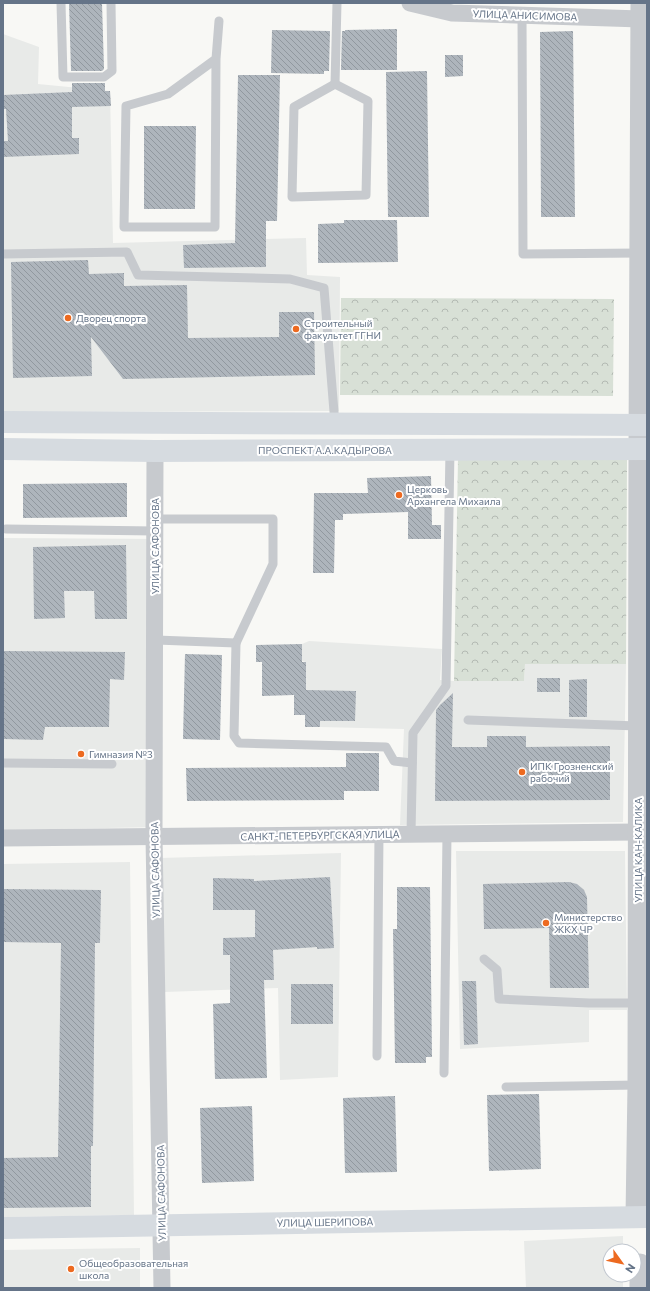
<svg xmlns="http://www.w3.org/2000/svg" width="650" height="1291" font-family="Commissioner,sans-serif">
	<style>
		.built { fill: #e8eae8 }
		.forest { fill: url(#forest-crowns) }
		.building { fill: url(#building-back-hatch) }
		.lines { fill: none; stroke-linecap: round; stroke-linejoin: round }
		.service { stroke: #c7cace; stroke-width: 9 }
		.minor { stroke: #c7cace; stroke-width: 17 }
		.tertiary { stroke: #c7cace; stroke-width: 21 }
		.secondary { stroke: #d6dbe0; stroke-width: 22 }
		.primary { stroke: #d6dbe0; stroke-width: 22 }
		.poi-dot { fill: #ed6a20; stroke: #fff; stroke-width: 1.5 }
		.labels { text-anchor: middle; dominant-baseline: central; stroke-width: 4; stroke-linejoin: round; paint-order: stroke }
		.street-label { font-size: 10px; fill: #657488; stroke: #fff }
		.poi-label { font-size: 10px; fill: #657488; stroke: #fff; text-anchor: start }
	</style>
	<defs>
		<pattern id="forest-crowns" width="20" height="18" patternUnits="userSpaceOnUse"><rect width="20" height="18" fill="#d8e0d6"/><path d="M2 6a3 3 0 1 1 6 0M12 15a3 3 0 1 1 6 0" fill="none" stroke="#b3bab3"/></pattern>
		<pattern id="building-back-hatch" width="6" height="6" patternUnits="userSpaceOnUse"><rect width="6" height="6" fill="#aeb5bc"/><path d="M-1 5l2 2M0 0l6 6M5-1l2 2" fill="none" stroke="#91989f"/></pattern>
	</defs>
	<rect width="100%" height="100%" fill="#f8f8f5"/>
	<g class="built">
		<path d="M3 34 39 47 38 84 110 91 113 243 306 238 307 275 340 277 339 411 3 412Z"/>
		<path d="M3 538 161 539 158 827 3 830Z"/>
		<path d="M309 641 442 649 440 680 454 681H524L525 664H626L623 822 400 825 404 729 320 727V705H306V662L302 661V644Z"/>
		<path d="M456 851H625L627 1010H589V1042L460 1049Z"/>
		<path d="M341 853 338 1077 280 1080 278 988 165 992 160 858Z"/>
		<path d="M130 862 134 1215 3 1217V864Z"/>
		<path d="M623 1236V1251H610V1275H623V1288H526L524 1241Z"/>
		<path d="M140 1248V1288H3V1250Z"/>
	</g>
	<g class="forest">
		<path d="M341 298 614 299 613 396 340 395Z"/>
		<path d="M458 459 627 460 626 664H525L524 681H454Z"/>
	</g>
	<g class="building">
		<path d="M69 3H102L104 69 102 71H71Z"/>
		<path d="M397 29V70H341L342 31H345V30Z"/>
		<path d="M272 30 330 31 329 71H324V74L271 73Z"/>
		<path d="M573 31 575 217H541L540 32Z"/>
		<path d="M445 55H463V76L445 77Z"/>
		<path d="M427 71 429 217H388L386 72Z"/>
		<path d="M238 75H280L277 221H266V267L184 268 183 245 235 243Z"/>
		<path d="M72 83H105V91H110L111 106 72 107V138H79V154L3 157V141H8L6 109H3V95L72 92Z"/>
		<path d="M144 126H196L195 209H144Z"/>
		<path d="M344 220H397L398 262 318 263V224L344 223Z"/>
		<path d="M88 260 89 274 124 273V286L187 285 188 338 279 337V312H314L315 375 123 379 91 337 92 376 13 378 11 262Z"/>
		<path d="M431 476 432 525H441V539H408V512L343 514V520H335L334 573H313L314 493H368L367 478Z"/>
		<path d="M127 483V517L23 518V484Z"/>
		<path d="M126 545 127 619H95L94 591H64L65 618 34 619 33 547Z"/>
		<path d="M302 644V662H306V690L356 691 355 721H320V727H305V715H294V695L262 696V662H256V645Z"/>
		<path d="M3 651 125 652 124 680 110 679 109 727H45L43 740 3 739Z"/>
		<path d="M185 654 222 655 220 740 183 739Z"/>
		<rect x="537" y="678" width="23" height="14"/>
		<path d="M587 679V717H569V680Z"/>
		<path d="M453 693 452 747H487V736H526V747L610 746V800L435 801 436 710 440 705Z"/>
		<path d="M346 753H379V791H344V800L187 801 186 768 346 767Z"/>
		<path d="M330 877 334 948 317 949V947L273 950 274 980H264L267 1078 215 1079 213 1004 230 1003V955H223V938L255 937V910H213V878L254 879V881Z"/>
		<path d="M569 882 577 884 584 890 587 897 589 988H550L549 928 484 929 483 884Z"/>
		<path d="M397 887H430L432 1057H426V1063H395L393 929H397Z"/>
		<path d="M3 889 101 890 100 943H95L93 1146H91V1207L3 1208V1158L58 1157 61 943 3 942Z"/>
		<path d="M462 981H476L478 1044 464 1045Z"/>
		<rect x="291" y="984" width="42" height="40"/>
		<path d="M539 1094 541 1169 489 1171 487 1095Z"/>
		<path d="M395 1096 397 1172 345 1173 343 1098Z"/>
		<path d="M252 1106 254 1181 202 1183 200 1108Z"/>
	</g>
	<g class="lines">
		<g class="service">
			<path d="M61 3 63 77H104L112 71 111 3"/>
			<path d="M522 15 523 254 640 253"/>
			<path d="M216 59 168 94 126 106 124 227H215L216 59 219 21"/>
			<path d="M335 84 368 101 366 195 292 197 294 107Z"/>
			<path d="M335 84 337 3"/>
			<path d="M3 254 127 252 138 275 290 279 324 288 335 424"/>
			<path d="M155 519H273V564L236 643 156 640"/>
			<path d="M6 529 155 531"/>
			<path d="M236 643 234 736 239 743 386 747 394 761 412 763"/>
			<path d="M468 720 638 726"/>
			<path d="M3 763 112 764"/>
			<path d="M411 834 413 733 446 686 450 450"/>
			<path d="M484 959 497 970 499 999 589 1003H638"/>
			<path d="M377 1056 379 834"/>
			<path d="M444 1073 447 834"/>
			<path d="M506 1087 638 1085"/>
		</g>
		<g class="minor">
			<path d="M410 3 452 13 641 19"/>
			<path d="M155 451 154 837 162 1288"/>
			<path d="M3 838 638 832"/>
		</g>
		<g class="tertiary">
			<path d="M636 1217 638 1085 639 449 641 3"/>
			<path d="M640 1288V1264"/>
		</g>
		<path class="secondary" d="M3 1228 647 1217"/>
		<g class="primary">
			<path d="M3 422 647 425"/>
			<path d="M3 449 155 451 647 449"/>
		</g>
	</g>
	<g class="poi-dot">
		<circle cx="68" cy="318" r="4"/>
		<circle cx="296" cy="329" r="4"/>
		<circle cx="399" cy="495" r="4"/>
		<circle cx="81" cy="754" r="4"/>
		<circle cx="522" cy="772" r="4"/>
		<circle cx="546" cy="923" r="4"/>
		<circle cx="71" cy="1269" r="4"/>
	</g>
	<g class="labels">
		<g class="street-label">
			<text transform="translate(525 15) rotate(2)">УЛИЦА АНИСИМОВА</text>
			<text x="325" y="450">ПРОСПЕКТ А.А.КАДЫРОВА</text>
			<text transform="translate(155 546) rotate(-90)">УЛИЦА САФОНОВА</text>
			<text transform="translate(320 835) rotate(-1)">САНКТ-ПЕТЕРБУРГСКАЯ УЛИЦА</text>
			<text transform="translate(638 850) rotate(-90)">УЛИЦА КАН-КАЛИКА</text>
			<text transform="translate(155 870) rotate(-91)">УЛИЦА САФОНОВА</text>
			<text transform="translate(161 1193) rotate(-91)">УЛИЦА САФОНОВА</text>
			<text transform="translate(325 1222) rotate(-1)">УЛИЦА ШЕРИПОВА</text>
		</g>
		<g class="poi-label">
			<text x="76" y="318">Дворец спорта</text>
			<text x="304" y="323">Строительный<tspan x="304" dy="12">факультет ГГНИ</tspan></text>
			<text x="407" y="489">Церковь<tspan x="407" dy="12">Архангела Михаила</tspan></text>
			<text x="89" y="754">Гимназия №3</text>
			<text x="530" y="766">ИПК Грозненский<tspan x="530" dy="12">рабочий</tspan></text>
			<text x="554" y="917">Министерство<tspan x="554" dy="12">ЖКХ ЧР</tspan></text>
			<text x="79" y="1263">Общеобразовательная<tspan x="79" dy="12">школа</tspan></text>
		</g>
	</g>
	<rect width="650" height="1291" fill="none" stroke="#657488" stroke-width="8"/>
	<g transform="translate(622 1263) rotate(123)"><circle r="19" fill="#ffffff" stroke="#c1c7cf"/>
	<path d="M0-3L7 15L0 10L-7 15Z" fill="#ed6a20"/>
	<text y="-6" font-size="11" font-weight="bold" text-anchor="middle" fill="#657488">N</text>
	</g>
</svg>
